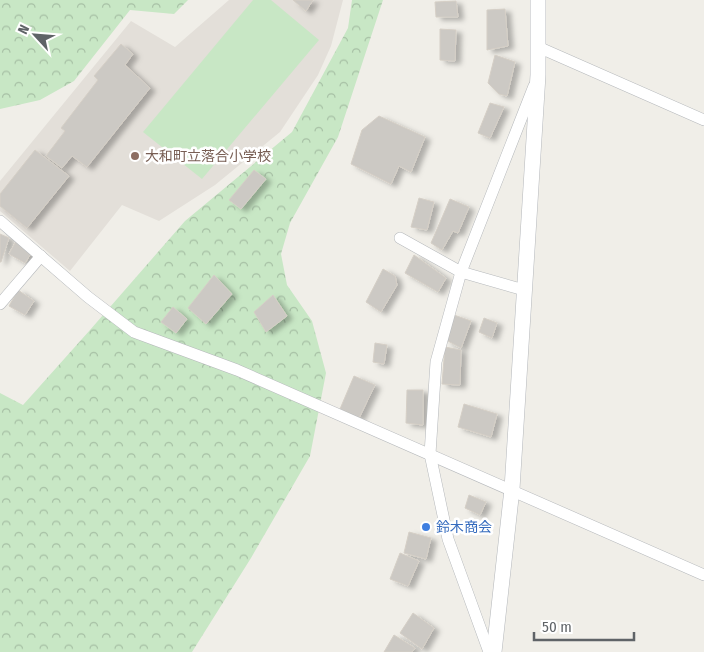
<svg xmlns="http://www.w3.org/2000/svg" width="704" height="652" font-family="'Fira Sans Condensed','Noto Sans JP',sans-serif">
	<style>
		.education { fill: #e3dfd9 }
		.forest { fill: url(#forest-crowns) }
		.green { fill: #c8e7c5 }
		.building { fill: #ccc9c4; stroke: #d5cfc6; filter: url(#shadow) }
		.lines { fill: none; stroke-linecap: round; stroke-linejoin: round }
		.street-casing { stroke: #b5b8bb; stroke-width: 12 }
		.secondary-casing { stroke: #b4b7bb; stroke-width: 16 }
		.street { stroke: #fff; stroke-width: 11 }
		.secondary { stroke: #fff; stroke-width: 15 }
		.education-dot { fill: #8d6e63; stroke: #fff; stroke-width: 2 }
		.shop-dot { fill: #3f7fe0; stroke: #fff; stroke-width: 2 }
		.labels { text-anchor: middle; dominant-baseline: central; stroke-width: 5; stroke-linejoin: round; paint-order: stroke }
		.education-label { font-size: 14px; fill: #785e54; stroke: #fff; text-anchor: start }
		.shop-label { font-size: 14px; fill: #366cbe; stroke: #fff; text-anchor: start }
	</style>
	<defs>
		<pattern id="forest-crowns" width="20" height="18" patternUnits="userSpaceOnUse" patternTransform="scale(1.25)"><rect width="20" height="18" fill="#c8e7c5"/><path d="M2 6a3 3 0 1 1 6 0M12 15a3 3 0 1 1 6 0" fill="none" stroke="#a6bfa4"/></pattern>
		<filter id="shadow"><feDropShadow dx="5.5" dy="3" stdDeviation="2.5" flood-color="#0004"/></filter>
	</defs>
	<rect width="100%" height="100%" fill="#f0eee8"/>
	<path class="education" d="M229 0H343L331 46 318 75 280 132 215 185 159 221 122 205 70 271 0 211V181L131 21 175 47Z"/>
	<g class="forest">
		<path d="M0 0H188L174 14 130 10 74 81 40 100 0 109Z"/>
		<path d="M352 0H383L338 137 290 223 281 254 287 285 312 321 326 373 310 456 251 558 192 652H0V393L23 405 90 330 185 221 292 132 348 28Z"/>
	</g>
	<path class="green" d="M253 0H271L319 40 202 179 143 132Z"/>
	<g class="building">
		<path d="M293 0H313L306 11Z"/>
		<path d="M456 1 458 17H436L435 2Z"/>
		<path d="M505 9 508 46 487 50V10Z"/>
		<path d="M440 29 456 30 455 61 440 60Z"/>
		<path d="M121 44 133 54 125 65 150 88 87 167 72 156 62 168 46 156 65 131 61 128 98 80 94 76Z"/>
		<path d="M495 55 515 62 507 96 499 94 488 83Z"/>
		<path d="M490 103 504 107 490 138 478 133Z"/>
		<path d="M379 116 425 137 411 172 399 166 391 184 351 164 362 130Z"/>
		<path d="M35 150 69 176 27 228 0 206V194Z"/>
		<path d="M254 170 266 179 241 209 229 200Z"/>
		<path d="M419 198 434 202 427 230 411 227Z"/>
		<path d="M450 199 469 207 458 233 453 231 442 250 431 243Z"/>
		<path d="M0 234 9 238 1 262H0Z"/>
		<path d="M16 241 32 252 25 263 9 254Z"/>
		<path d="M414 255 446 278 438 292 405 273Z"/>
		<path d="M383 269 395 276 397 285 381 312 366 302Z"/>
		<path d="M214 275 232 294 206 324 188 308Z"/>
		<path d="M18 290 34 301 25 315 9 306Z"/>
		<path d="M273 295 287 316 266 332 254 312Z"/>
		<path d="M173 307 187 319 176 333 161 322Z"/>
		<path d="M454 315 471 321 461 348 446 340Z"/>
		<path d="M484 318 497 323 492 338 479 332Z"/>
		<path d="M375 343 387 345 384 364 373 362Z"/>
		<path d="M445 347 461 350 460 385 442 384Z"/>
		<path d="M354 376 375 385 359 418 340 409Z"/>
		<path d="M407 390H423V425L406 423Z"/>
		<path d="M464 404 497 414 491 437 458 427Z"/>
		<path d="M469 495 486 502 480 515 465 508Z"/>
		<path d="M409 532 431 538 426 559 404 553Z"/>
		<path d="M400 553 419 561 408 586 390 579Z"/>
		<path d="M413 613 434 628 422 649 400 633Z"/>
		<path d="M394 635 415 648 412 652H384Z"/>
	</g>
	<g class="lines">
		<defs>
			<g id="street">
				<path d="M538 47 704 120"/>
				<path d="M0 221 88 297 134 332 237 370 704 575"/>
				<path d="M400 238 461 272 524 290"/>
				<path d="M0 304 41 256"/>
				<path d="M489 652 448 539 430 454 436 362 461 272 534 86"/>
			</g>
			<path id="secondary" d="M494 652 512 489 538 75V0"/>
		</defs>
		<use href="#street" class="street-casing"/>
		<use href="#secondary" class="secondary-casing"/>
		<use href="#street" class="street"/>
		<use href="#secondary" class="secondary"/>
	</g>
	<circle class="education-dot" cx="135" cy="156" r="5"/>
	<circle class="shop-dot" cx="426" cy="527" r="5"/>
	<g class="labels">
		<g class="education-label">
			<text x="145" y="156">大和町立落合小学校</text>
		</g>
		<g class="shop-label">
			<text x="436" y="527">鈴木商会</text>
		</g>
	</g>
	<g transform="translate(35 35) rotate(296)" stroke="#ffffff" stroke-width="4" paint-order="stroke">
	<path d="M0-4L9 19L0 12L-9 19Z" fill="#5f6367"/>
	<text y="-8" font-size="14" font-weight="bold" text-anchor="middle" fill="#5f6367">N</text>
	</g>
	<path d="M534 632v8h100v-8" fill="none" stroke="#5f6367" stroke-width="2.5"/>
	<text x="542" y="632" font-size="15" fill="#5f6367" stroke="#ffffff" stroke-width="4" paint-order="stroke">50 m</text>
</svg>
